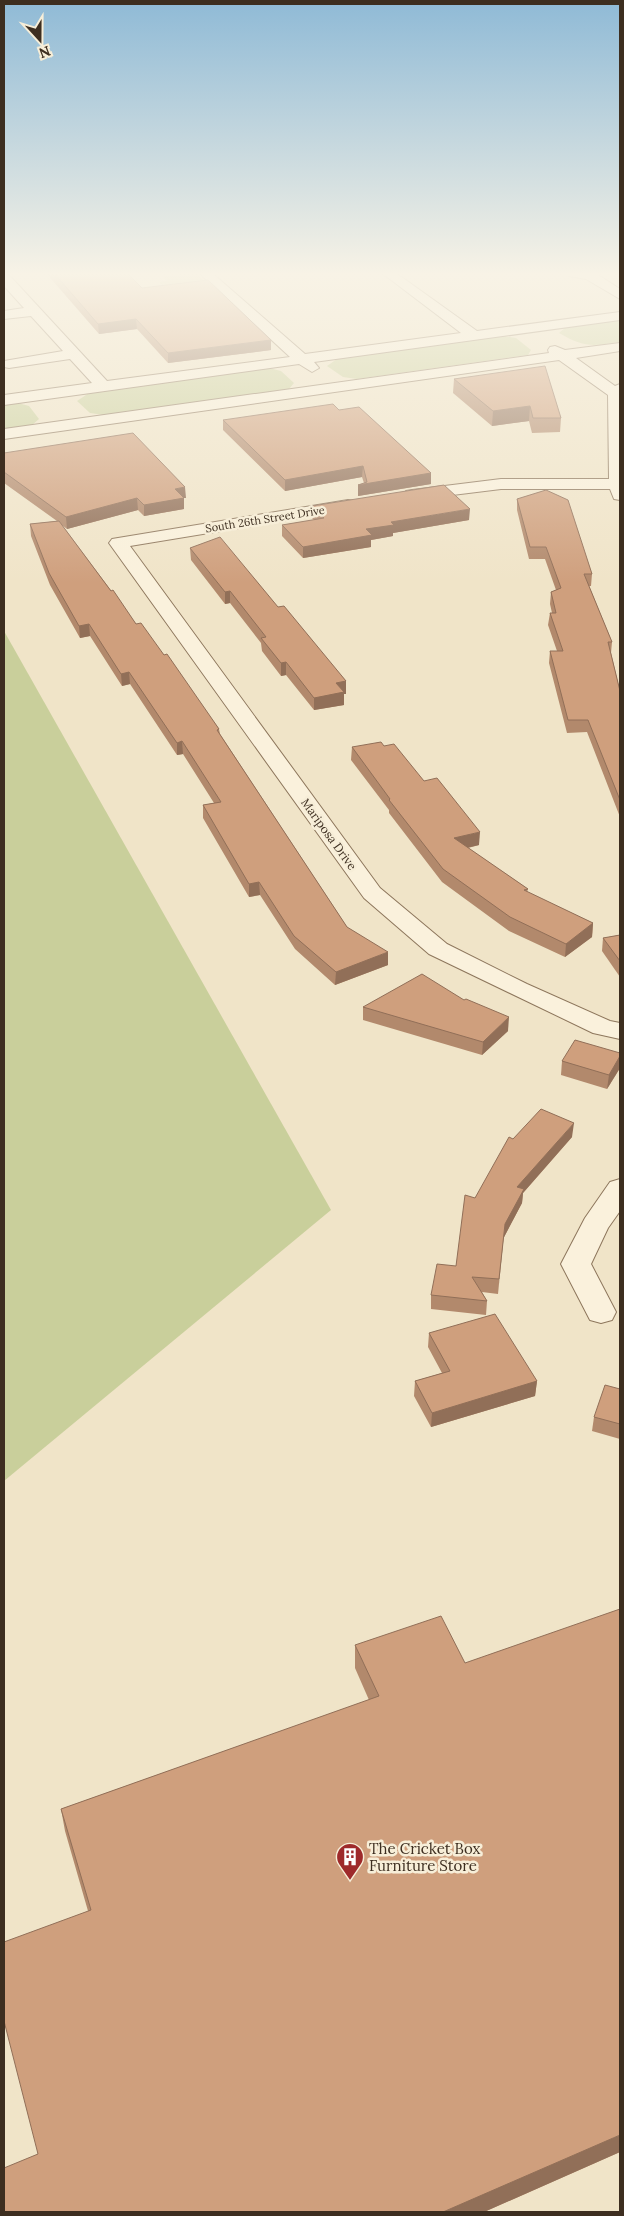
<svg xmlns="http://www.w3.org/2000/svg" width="624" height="2216" font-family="Lora,serif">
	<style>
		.green { fill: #c9cf9b }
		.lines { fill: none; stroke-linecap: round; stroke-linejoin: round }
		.minor-casing { stroke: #8d765c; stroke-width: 2 }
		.minor { fill: #faf1dc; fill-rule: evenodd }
		.wall { fill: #b2896c }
		.shaded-wall { fill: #916f58 }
		.building { fill: #cf9f7d; stroke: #916f58 }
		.labels { text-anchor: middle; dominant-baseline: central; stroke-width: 5; stroke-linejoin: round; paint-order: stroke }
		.far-street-label { font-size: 11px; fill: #3d2e20; stroke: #f7eed8 }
		.street-label { font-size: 12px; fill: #3d2e20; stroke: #f7eed8 }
		.near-poi-label { font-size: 15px; fill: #3d2e20; stroke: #f7eed8; text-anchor: start }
	</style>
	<rect width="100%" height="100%" fill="#f0e4c8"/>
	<g class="green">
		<path d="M179 273H196L208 284 163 286 159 282 167 281 163 277 181 275Z"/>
		<path d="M620 319V342C592 346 585 348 559 333L566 327Z"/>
		<path d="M504 336 516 338 531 350 528 355 357 379 343 377 327 366 337 359Z"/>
		<path d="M269 368 281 371 294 383 289 389 104 415 90 413 77 401 89 393Z"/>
		<path d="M18 403 29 406 39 419 32 425 4 429V405Z"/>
		<path d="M4 631 331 1210 4 1481Z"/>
	</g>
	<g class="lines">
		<defs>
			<g id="minor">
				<path d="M199 273H212L305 354 461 333 382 273H396L477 331 620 312V320L314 362 319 368 312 372 299 364 4 405V395L92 383 70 359 9 368 4 367V361L63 351 31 316 4 319V311L24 308 4 286V274L9 275 107 381 290 357Z"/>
				<path d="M567 273H595L620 289V299L586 279 569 276Z"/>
				<path d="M620 343V351L576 358 615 386 620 384V500L614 499 610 489H501L412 500 406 499 403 495 406 491 412 490 501 479H609L608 395 559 360 4 439V429L549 353 548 350 550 347 555 346 565 350Z"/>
				<path d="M348 500 354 501 357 505 354 509 130 546 380 888 447 944 527 984 610 1021 620 1023V1039L593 1033 429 954 364 898 109 543 112 539 118 538Z"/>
				<path d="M620 1179V1211L608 1228 591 1264 616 1312 612 1320 601 1323 590 1320 561 1264 585 1218 610 1182Z"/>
			</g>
		</defs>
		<use href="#minor" class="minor-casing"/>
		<use href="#minor" class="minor"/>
	</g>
	<g class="wall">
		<path d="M46 273H127L142 288 271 340V350L168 363 137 329 99 334Z"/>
		<path d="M454 379 561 418 560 432 532 433 529 421 492 426 453 393Z"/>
		<path d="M223 420 431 473V484L358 496 364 483 362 477 285 491 223 430Z"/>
		<path d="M4 453 186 498H184V509L144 516 138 510 67 529 62 525 136 624 164 655 219 729 220 734 347 927 388 965 335 985 295 949 260 895 249 897 203 818V805L214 803 183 754 177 755 130 684 122 686 90 636 80 638 50 585 31 536 30 524 57 521 4 483Z"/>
		<path d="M517 499 592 574 591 586H589L612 642 611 653 620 691V817L587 732 567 733 549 663 550 651H557L548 625 550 613H552L550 604 551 592 556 590 545 559H529L517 510Z"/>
		<path d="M312 506 469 520 393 533V536L371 540V547L303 558 282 536V525L314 520 312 518Z"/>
		<path d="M190 548 278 607 346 681V694H344V705L314 710 286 675 281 676 262 651 261 643 230 603 225 604 191 560Z"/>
		<path d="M384 746 424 781 479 845 468 848 528 889 527 892 593 923 592 937 565 957 509 931 442 882 389 813V810L351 760 352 747Z"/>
		<path d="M620 935V977L602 951 603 938Z"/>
		<path d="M464 1000 508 1031 482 1055 363 1020V1007Z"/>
		<path d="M620 1053V1068L607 1089 561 1075 562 1061Z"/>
		<path d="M572 1137 523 1193 522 1203 503 1239 498 1294 482 1292 487 1301 486 1315 431 1309V1295L456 1266 475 1198 513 1139Z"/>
		<path d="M429 1333 537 1381 535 1396 431 1427 414 1396 415 1381 442 1373 428 1347Z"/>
		<path d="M620 1389V1439L592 1431 594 1417Z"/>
		<path d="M355 1645 620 2152 484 2212H4L38 2154 88 1911 65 1831 61 1809 369 1700 355 1668Z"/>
	</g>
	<g class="shaded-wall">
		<path d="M136 319 137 329 99 334 98 324Z"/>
		<path d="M271 340V350L168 363V353Z"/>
		<path d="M530 406 529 421 492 426 493 411Z"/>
		<path d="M363 466 362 477 285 491V480Z"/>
		<path d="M431 473V484L358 496V485Z"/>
		<path d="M185 487 186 498H184V509L144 516V505L175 489Z"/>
		<path d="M137 498 138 510 67 529 66 517Z"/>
		<path d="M470 509 469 520 393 533V536L371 540V547L303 558V547L391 522Z"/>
		<path d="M230 591V603L225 604V592Z"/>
		<path d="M89 624 90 636 80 638 79 626Z"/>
		<path d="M286 662V675L281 676V663Z"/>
		<path d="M129 672 130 684 122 686 121 674Z"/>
		<path d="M346 681V694H344V705L314 710V698L336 683Z"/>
		<path d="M182 741 183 754 177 755V743Z"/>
		<path d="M480 832 479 845 453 851 454 838Z"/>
		<path d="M259 882 260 895 249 897V884Z"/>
		<path d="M593 923 592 937 565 957 566 944Z"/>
		<path d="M388 952V965L335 985 336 972Z"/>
		<path d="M509 1017 508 1031 482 1055 483 1042Z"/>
		<path d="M620 1056V1068L607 1089 609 1075Z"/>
		<path d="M574 1123 572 1137 523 1193 522 1203 503 1239 498 1294 505 1224 517 1187Z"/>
		<path d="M537 1381 535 1396 431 1427 432 1413Z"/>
		<path d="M620 2135V2152L484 2212H443Z"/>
	</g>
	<g class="building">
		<path d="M54 273H127L142 288 208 280 271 340 168 353 136 319 98 324Z"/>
		<path d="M545 366 561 418H533L530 406 493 411 454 379Z"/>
		<path d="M333 404 339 410 359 407 431 473 358 485 367 482 363 466 285 480 223 420Z"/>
		<path d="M133 433 185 487 175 489 184 498 144 505 137 498 66 517 4 472V453Z"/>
		<path d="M444 485 470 509 391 522 394 525 366 529 372 535 303 547 282 525 324 518 312 506Z"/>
		<path d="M546 490 568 500 592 574H584L612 642H608L620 691V800L588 720H568L550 651H563L550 613H556L551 592 561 588 546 547H530L517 499Z"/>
		<path d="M59 521 111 591 113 590 136 624 141 623 164 655 167 654 219 729 217 730 347 927 388 952 336 972 294 936 259 882 249 884 203 805 221 802 182 741 177 743 129 672 121 674 89 624 79 626 49 573 30 524Z"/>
		<path d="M220 537 278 607 284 606 346 681 336 683 344 692 314 698 286 662 281 663 261 638 266 637 230 591 225 592 190 548Z"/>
		<path d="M381 742 384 746 394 744 424 781 437 778 480 832 454 838 528 889 524 890 593 923 566 944 510 917 443 869 389 800 390 799 352 747Z"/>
		<path d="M620 935V961L603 938Z"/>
		<path d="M422 974 464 1000 466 999 509 1017 483 1042 363 1007Z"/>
		<path d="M575 1040 620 1053V1056L609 1075 562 1061Z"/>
		<path d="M541 1109 574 1123 517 1187 524 1189 505 1224 499 1279 472 1277 487 1301 431 1295 437 1264 456 1266 465 1195 475 1198 509 1137 513 1139Z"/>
		<path d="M495 1314 537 1381 432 1413 415 1381 450 1371 429 1333Z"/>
		<path d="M605 1385 620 1389V1424L594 1417Z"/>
		<path d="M620 1609V2135L443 2212H4V2168L38 2154 4 2021V1942L91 1910 61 1809 379 1696 355 1645 441 1616 465 1663Z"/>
	</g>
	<linearGradient id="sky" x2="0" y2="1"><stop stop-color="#8fbad6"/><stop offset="0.47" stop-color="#f8f3e6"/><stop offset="1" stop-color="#f8f3e6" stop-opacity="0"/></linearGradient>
	<rect width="624" height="583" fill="url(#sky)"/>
	<defs>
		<symbol id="building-pin" viewBox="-11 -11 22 30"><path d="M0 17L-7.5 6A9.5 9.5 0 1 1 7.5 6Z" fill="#9e2a2b" stroke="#f7eed8"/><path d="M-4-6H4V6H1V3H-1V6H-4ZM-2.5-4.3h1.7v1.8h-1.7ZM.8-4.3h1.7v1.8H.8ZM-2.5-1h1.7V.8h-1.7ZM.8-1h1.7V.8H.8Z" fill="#fff"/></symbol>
	</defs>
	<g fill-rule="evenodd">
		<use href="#building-pin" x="334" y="1841" width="32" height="43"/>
	</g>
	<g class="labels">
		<g class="far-street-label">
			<text transform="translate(265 519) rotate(-9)">South 26th Street Drive</text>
		</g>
		<g class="street-label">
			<text transform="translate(329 834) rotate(54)">Mariposa Drive</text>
		</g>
		<g class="near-poi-label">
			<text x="369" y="1848">The Cricket Box<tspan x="369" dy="17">Furniture Store</tspan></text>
		</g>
	</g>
	<rect width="624" height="2216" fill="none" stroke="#3d2e20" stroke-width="10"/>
	<g transform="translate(40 40) rotate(159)" stroke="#f7eed8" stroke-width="4" paint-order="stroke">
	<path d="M0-4L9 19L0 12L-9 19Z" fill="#3d2e20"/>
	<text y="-8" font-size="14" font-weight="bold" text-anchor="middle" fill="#3d2e20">N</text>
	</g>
</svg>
